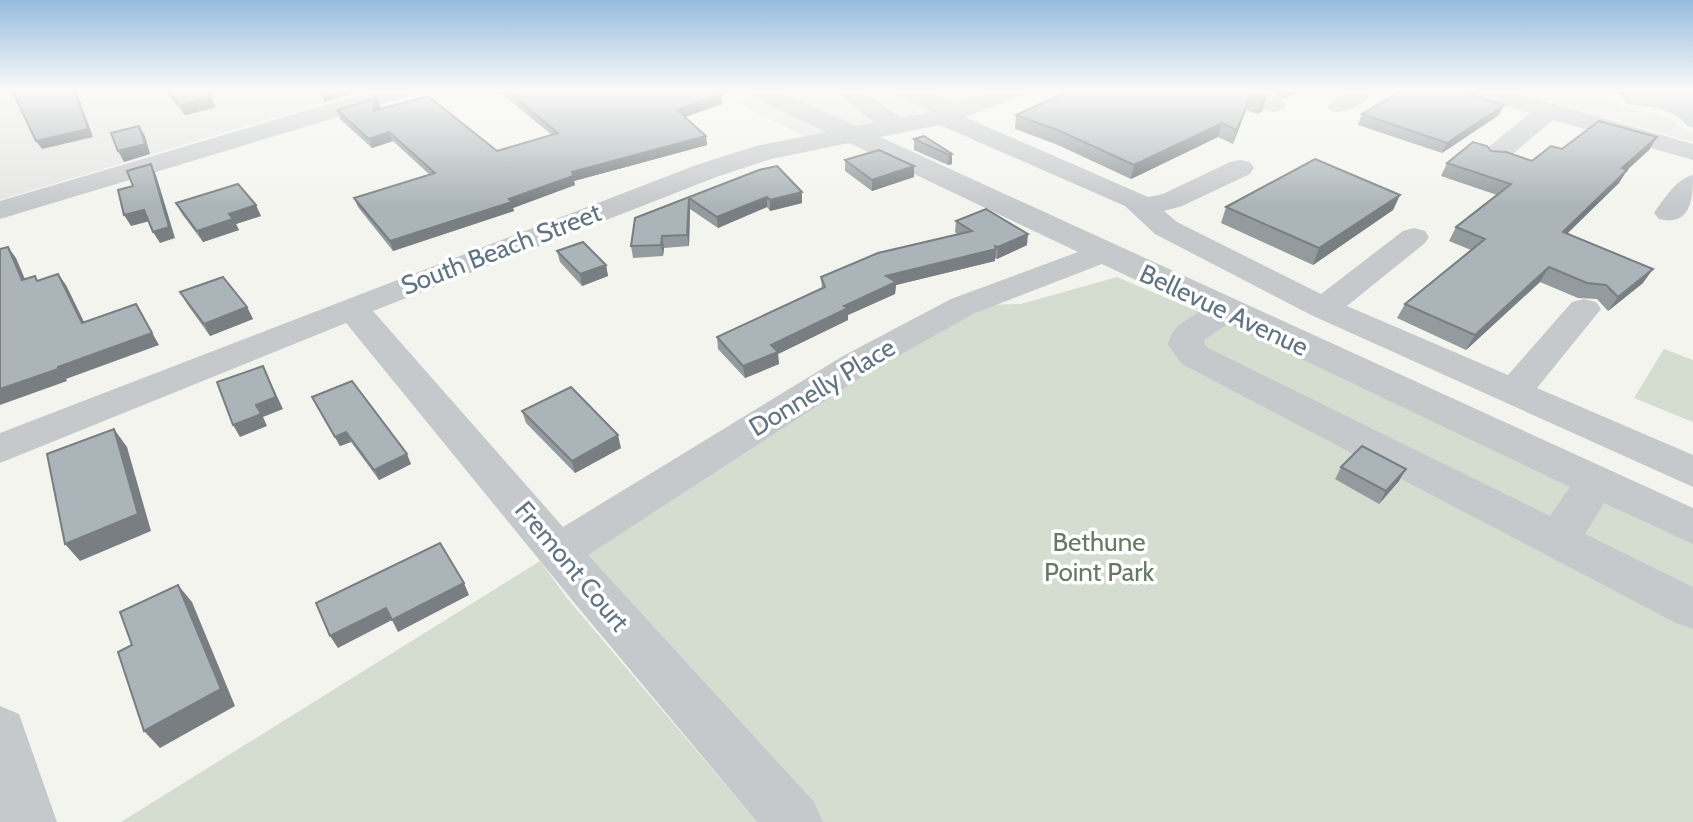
<svg xmlns="http://www.w3.org/2000/svg" width="1693" height="822" font-family="Cabin,sans-serif">
	<style>
		.built { fill: #e5e6e3 }
		.green { fill: #d5dcd0 }
		.water { fill: #bbc8cd }
		.lines { fill: none; stroke-linecap: round; stroke-linejoin: round }
		.minor { fill: #c6c9cc; fill-rule: evenodd }
		.wall { fill: #939b9e }
		.shaded-wall { fill: #787e81 }
		.building { fill: #abb4b8; stroke: #787e81; stroke-width: 2 }
		.labels { text-anchor: middle; dominant-baseline: central; stroke-width: 7; stroke-linejoin: round; paint-order: stroke }
		.street-label { font-size: 26px; fill: #617483; stroke: #fff }
		.park-label { font-size: 26px; fill: #657a60; stroke: #fff }
	</style>
	<rect width="100%" height="100%" fill="#f4f4ef"/>
	<g class="built">
		<path d="M0 90H366L0 200Z"/>
		<path d="M710 90H741L832 135 811 139Z"/>
		<path d="M772 90H998L936 113 855 131Z"/>
		<path d="M1504 90H1591L1611 96 1621 106 1671 118 1680 128 1693 132V142Z"/>
	</g>
	<g class="green">
		<path d="M1117 277 1596 481 1693 527V822H788L560 551 963 306 1021 304Z"/>
		<path d="M1664 349 1693 360V422L1634 398Z"/>
		<path d="M540 561 567 598 757 822H121Z"/>
	</g>
	<path class="water" d="M1604 90H1693V128L1687 126C1674 107 1647 107 1626 104L1621 95Z"/>
	<g class="lines">
		<g class="minor">
			<path d="M376 90H415L411 95 0 219V201Z"/>
			<path d="M745 90H777L856 126 875 123 834 90H862L901 118 932 112 897 95 893 90H925L955 104 992 90H1027L1023 95 965 117 1148 197 1163 194 1230 162 1240 160 1250 162 1254 168 1250 174 1182 206 1164 211 1177 222 1321 294 1403 231 1414 228 1425 231 1429 237 1425 243 1347 306 1508 375 1572 302 1584 299 1596 302 1601 309 1537 388 1693 455V487L1311 315 1155 234 1125 206 940 125 880 137 1693 508V544L1604 503 1585 534 1693 587V629L1676 623 1182 364 1168 345C1172 326 1185 321 1201 311L1102 264 975 313 869 372 588 555 814 802 823 822H757L572 600 346 323 0 463V433L699 164 756 146 826 132 749 95ZM849 143 1078 252 951 299 843 356 563 527 373 311 719 176 771 159ZM1228 324 1570 487 1550 516 1208 348 1204 344 1205 339Z"/>
			<path d="M1224 90C1244 90 1274 87 1286 105L1283 110 1274 112 1265 110 1228 95Z"/>
			<path d="M1347 90H1376C1366 103 1346 115 1330 111L1327 106Z"/>
			<path d="M1464 90H1504L1693 144V160L1553 120 1503 162 1494 164 1485 162 1481 156 1485 150 1530 113 1468 95Z"/>
			<path d="M1693 175C1693 199 1691 227 1659 219L1654 213C1664 199 1676 179 1693 175Z"/>
			<path d="M0 706 19 714 57 822H0Z"/>
		</g>
	</g>
	<g class="wall">
		<path d="M164 90H206L216 107 185 115Z"/>
		<path d="M497 90H712L722 104 685 117 706 136 707 145 574 181 575 185 513 208 514 211 393 251 358 207 354 198 430 175 393 141 372 148 340 119 337 110 377 98 380 107 379 109 497 151 552 135Z"/>
		<path d="M1247 90 1266 98 1262 111 1257 114 1246 110 1233 144 1218 137 1131 179 1058 145 1015 129 1016 115Z"/>
		<path d="M1267 90H1301L1284 99 1275 93Z"/>
		<path d="M1403 90H1462L1460 91 1499 115 1442 153 1358 125 1362 114Z"/>
		<path d="M1657 137 1649 150 1627 170 1619 183 1567 234 1643 283 1608 311 1597 299 1578 298 1540 282 1466 350 1397 318 1405 304 1471 250 1449 241 1456 227 1497 195 1441 176 1447 163 1491 151 1532 161Z"/>
		<path d="M914 139 952 154V164L948 165 914 150Z"/>
		<path d="M845 160 914 177 872 191 845 171Z"/>
		<path d="M759 170 802 192V203L770 211 767 207 718 228 690 209 689 246 664 248 663 256 633 258 631 246 635 218Z"/>
		<path d="M1400 195 1393 210 1313 265 1221 223 1226 207Z"/>
		<path d="M176 203 261 216 236 224 239 230 203 242 182 214Z"/>
		<path d="M956 221 1027 245 997 259 995 258V261L896 285 895 294 848 315V320L778 354 779 364 745 378 718 349 717 337 822 289 821 277 958 235 955 232Z"/>
		<path d="M557 251 606 265 608 276 582 286 560 262Z"/>
		<path d="M180 292 247 307 253 319 210 336 187 304Z"/>
		<path d="M312 397 411 464 379 480 351 442 340 446Z"/>
		<path d="M522 411 621 448 575 473 526 423Z"/>
		<path d="M1341 467 1399 481 1379 504 1335 479Z"/>
	</g>
	<g class="shaded-wall">
		<path d="M74 90H76L93 137 42 149 36 141Z"/>
		<path d="M346 90H365L325 102 323 97Z"/>
		<path d="M1287 90H1301L1284 99Z"/>
		<path d="M721 95 722 104 678 119 677 110Z"/>
		<path d="M211 97 216 107 185 115 180 105Z"/>
		<path d="M1250 97 1246 110 1233 144 1237 130Z"/>
		<path d="M377 98 380 107 376 120 373 111Z"/>
		<path d="M1266 98 1262 111 1257 114 1261 100Z"/>
		<path d="M1504 105 1499 115 1442 153 1447 143Z"/>
		<path d="M1222 123 1218 137 1131 179 1134 165Z"/>
		<path d="M139 126 145 136 150 154 124 162 118 151Z"/>
		<path d="M389 132 393 141 372 148 369 139Z"/>
		<path d="M706 136 707 145 574 181 575 185 513 208 514 211 393 251 390 241 509 199 572 172Z"/>
		<path d="M1657 137 1649 150 1627 170 1619 183 1554 246 1563 232 1622 168Z"/>
		<path d="M952 154V164L948 165 949 155Z"/>
		<path d="M151 164 156 175 175 238 160 243 153 232Z"/>
		<path d="M914 166V177L872 191V180Z"/>
		<path d="M802 192V203L770 211V200Z"/>
		<path d="M1400 195 1393 210 1313 265 1319 248Z"/>
		<path d="M767 197V207L718 228 717 217Z"/>
		<path d="M689 198 690 209 689 246 687 235Z"/>
		<path d="M256 205 261 216 236 224 239 230 203 242 197 231 229 214Z"/>
		<path d="M144 210 150 221 131 226 124 215Z"/>
		<path d="M1028 234 1027 245 997 259 998 247Z"/>
		<path d="M662 236 664 248 663 256 661 245Z"/>
		<path d="M8 247 16 258 30 291 22 280Z"/>
		<path d="M996 249 995 261 896 285 895 294 848 315V320L778 354 779 364 745 378 743 366 771 345 844 306 886 276Z"/>
		<path d="M606 265 608 276 582 286 580 274Z"/>
		<path d="M1549 267 1540 282 1466 350 1475 335Z"/>
		<path d="M1653 269 1643 283 1608 311 1618 297Z"/>
		<path d="M58 274 66 285 90 334 82 323Z"/>
		<path d="M136 304 159 345 66 379 67 381 0 405V389Z"/>
		<path d="M247 307 253 319 210 336 204 324Z"/>
		<path d="M263 366 283 409 263 417 267 426 240 437 233 425 256 405Z"/>
		<path d="M114 429 127 447 151 531 80 561 65 544Z"/>
		<path d="M346 432 351 442 340 446 335 437Z"/>
		<path d="M618 435 621 448 575 473 572 461Z"/>
		<path d="M407 454 411 464 379 480 374 470Z"/>
		<path d="M1406 469 1399 481 1379 504 1386 491Z"/>
		<path d="M464 583 469 595 398 632 392 620 338 648 330 636 386 608Z"/>
		<path d="M178 585 192 602 235 706 160 748 144 731Z"/>
	</g>
	<g class="building">
		<path d="M12 90H74L88 129 36 141Z"/>
		<path d="M167 90H206L211 97 180 105Z"/>
		<path d="M318 90H346L323 97Z"/>
		<path d="M506 90H712L721 95 677 110 706 136 572 172 573 176 509 199 512 202 390 241 354 198 435 173 389 132 369 139 337 110 377 98 373 111 428 96 497 151 558 133Z"/>
		<path d="M1071 90H1247L1266 98 1261 100 1250 97 1237 130 1222 123 1134 165 1060 131 1016 115Z"/>
		<path d="M1403 90H1457L1504 105 1447 143 1362 114Z"/>
		<path d="M1599 121 1657 137 1622 168 1627 170 1563 232 1653 269 1618 297 1606 285 1587 283 1549 267 1475 335 1405 304 1485 239 1456 227 1511 184 1447 163 1473 142 1487 146 1491 151 1506 152 1532 161 1551 146 1562 149Z"/>
		<path d="M139 126 145 144 118 151 111 133Z"/>
		<path d="M924 136 952 154 949 155 914 139Z"/>
		<path d="M879 150 914 166 872 180 845 160Z"/>
		<path d="M1315 159 1400 195 1319 248 1226 207Z"/>
		<path d="M151 164 169 227 153 232 144 210 124 215 118 190 133 186 127 171Z"/>
		<path d="M777 166 802 192 770 200 767 197 717 217 689 198 687 235 662 236 661 245 631 246 635 218 759 170Z"/>
		<path d="M238 184 256 205 229 214 233 219 197 231 176 203Z"/>
		<path d="M986 209 1028 234 998 247 995 246 996 249 886 276 896 282 844 306 848 308 771 345 778 352 743 366 717 337 825 287 821 277 878 253 972 231 956 221Z"/>
		<path d="M583 242 606 265 580 274 557 251Z"/>
		<path d="M8 247 22 280 35 276 37 281 58 274 82 323 136 304 152 333 58 367V369L0 389V249Z"/>
		<path d="M223 277 247 307 204 324 180 292Z"/>
		<path d="M263 366 276 397 256 405 261 414 233 425 217 382Z"/>
		<path d="M352 381 407 454 374 470 346 432 335 437 312 397Z"/>
		<path d="M571 387 618 435 572 461 522 411Z"/>
		<path d="M114 429 138 514 65 544 47 454Z"/>
		<path d="M1362 446 1406 469 1386 491 1341 467Z"/>
		<path d="M440 543 464 583 392 620 386 608 330 636 316 603Z"/>
		<path d="M178 585 221 689 144 731 118 652 132 645 120 612Z"/>
	</g>
	<linearGradient id="sky" x2="0" y2="1"><stop stop-color="#96bcdd"/><stop offset="0.44" stop-color="#fafaf8"/><stop offset="1" stop-color="#fafaf8" stop-opacity="0"/></linearGradient>
	<rect width="1693" height="206" fill="url(#sky)"/>
	<g class="labels">
		<g class="street-label">
			<text transform="translate(501 249) rotate(-21)">South Beach Street</text>
			<text transform="translate(1224 310) rotate(25)">Bellevue Avenue</text>
			<text transform="translate(822 387) rotate(-31)">Donnelly Place</text>
			<text transform="translate(572 566) rotate(50)">Fremont Court</text>
		</g>
		<g class="park-label">
			<text x="1099" y="542">Bethune<tspan x="1099" dy="30">Point Park</tspan></text>
		</g>
	</g>
</svg>
